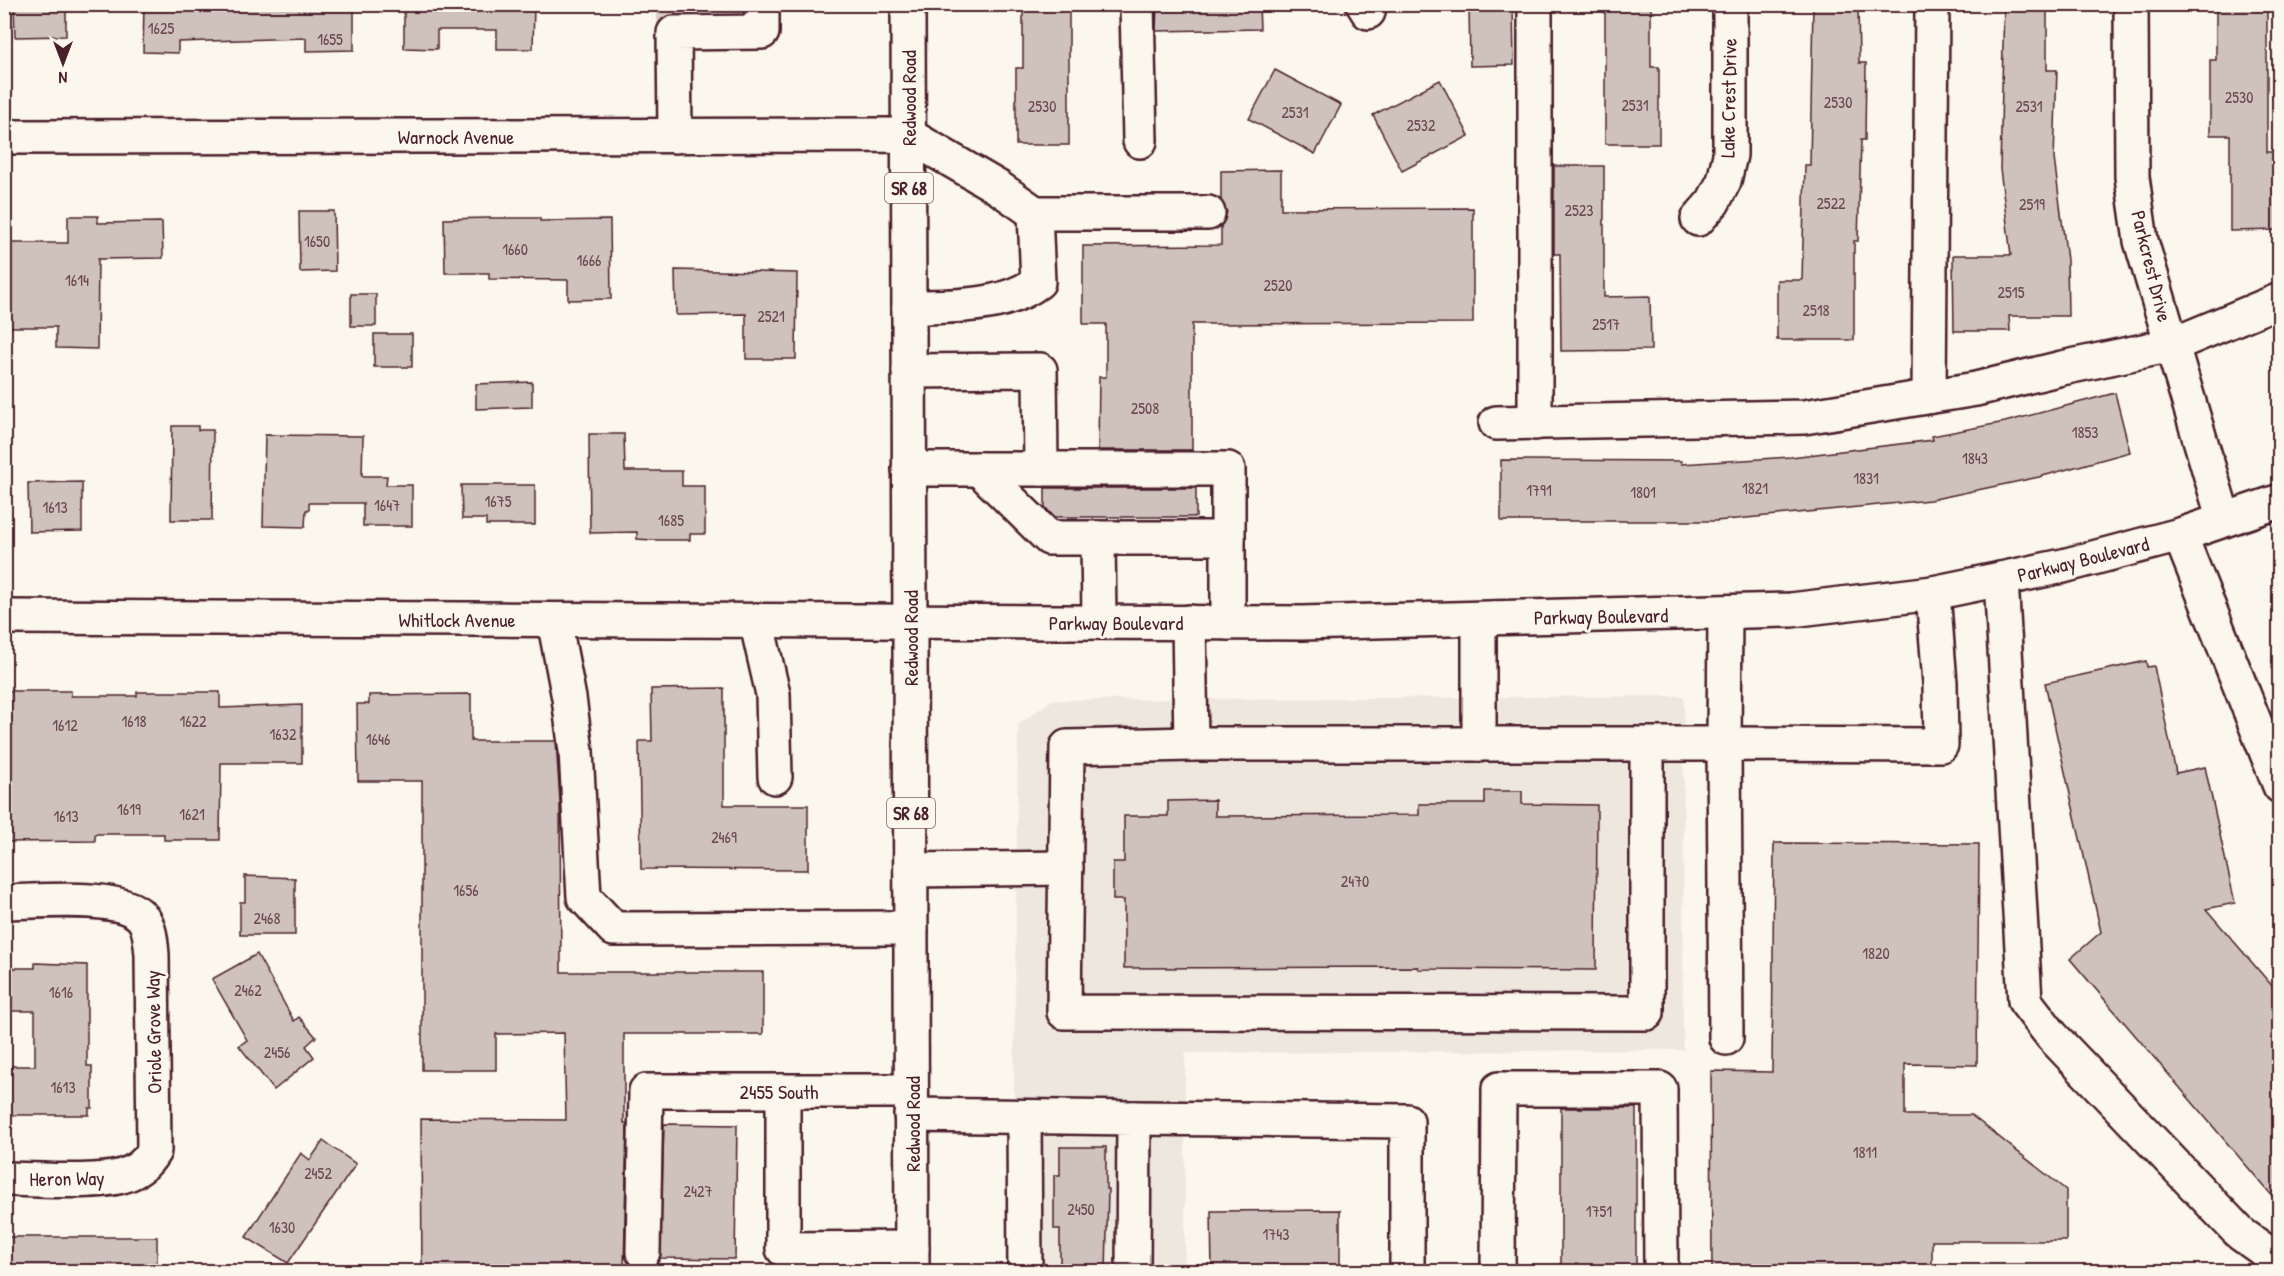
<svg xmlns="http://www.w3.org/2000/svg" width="2284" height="1276" font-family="'Patrick Hand',sans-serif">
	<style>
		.built { fill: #eee7de }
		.building { fill: #cfc2bc; stroke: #4a1f2b; stroke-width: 1.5 }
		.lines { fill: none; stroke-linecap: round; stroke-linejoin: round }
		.minor-tunnel { stroke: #d8ccc5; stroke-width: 33; stroke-dasharray: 33 16; stroke-linecap: butt }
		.minor-casing { stroke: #4a1f2b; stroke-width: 38 }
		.major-casing { stroke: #4a1f2b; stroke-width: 38 }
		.minor { stroke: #fbf7ec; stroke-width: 33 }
		.major { stroke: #fbf7ec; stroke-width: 33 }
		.labels { text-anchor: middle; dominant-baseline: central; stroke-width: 6; stroke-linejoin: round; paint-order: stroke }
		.number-label { font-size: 16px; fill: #6b484f }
		.shield { fill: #fbf7ec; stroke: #7f6065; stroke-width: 1.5 }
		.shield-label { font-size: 18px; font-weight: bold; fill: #4a1f2b }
		.street-label { font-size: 20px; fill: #4a1f2b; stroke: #fbf7ec }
	</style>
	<rect width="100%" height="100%" fill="#fbf7ec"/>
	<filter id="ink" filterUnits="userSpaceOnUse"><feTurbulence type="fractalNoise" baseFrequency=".0167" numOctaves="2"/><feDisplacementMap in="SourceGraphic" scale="12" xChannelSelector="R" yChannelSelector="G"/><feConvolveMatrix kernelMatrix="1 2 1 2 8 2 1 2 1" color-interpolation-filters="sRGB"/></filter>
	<g filter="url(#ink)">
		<path class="built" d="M1684 696 1683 1050 1185 1053V1271L1012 1272 1018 725 1052 700Z"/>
		<g class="building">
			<path d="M14 4H66V36L15 37Z"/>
			<path d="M144 4H354V50L306 51V38L178 42V53L143 52Z"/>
			<path d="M404 4H534L533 49H497V30H437V49L404 48Z"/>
			<path d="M1023 4H1069V145H1016V68H1023Z"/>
			<path d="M1157 4H1259L1260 29 1156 31Z"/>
			<path d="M1469 4H1513L1514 65 1470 66Z"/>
			<path d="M1605 4H1651V67H1659V144H1605Z"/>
			<path d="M1813 4H1858L1859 63H1866L1865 140H1861L1858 241H1854V340H1777V280H1802L1805 165H1810Z"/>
			<path d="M2004 4H2047V70H2057L2054 158 2067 260 2068 316H2009L2010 331H1954L1953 255H2011L2000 169Z"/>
			<path d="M2216 4H2267V152H2280V230L2230 231V135H2210V60H2216Z"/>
			<path d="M1275 70 1341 105 1315 154 1249 119Z"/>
			<path d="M1440 80 1469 136 1402 171 1373 115Z"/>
			<path d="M1554 166H1604V297L1650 296 1651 350 1561 351 1560 254H1554Z"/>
			<path d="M1281 170V209L1473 208V323L1192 324V450H1098L1099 377H1106V324H1083V246L1221 245V226L1227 212 1221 200V171Z"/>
			<path d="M299 211H334L335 271 300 272Z"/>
			<path d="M68 216H98V223L162 222 163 258 98 259 97 349 56 348V327H4V243H68Z"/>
			<path d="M490 218H540V221L610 220 611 299 568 300V280L489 279V273H445L444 219Z"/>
			<path d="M675 270 797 273 796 359H746V314L676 315Z"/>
			<rect x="351" y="294" width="25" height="32"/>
			<rect x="374" y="334" width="38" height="33"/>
			<path d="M532 382V407L476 409V384Z"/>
			<path d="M2115 393 2130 452 2039 477 1930 500 1716 521H1501V460L1681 461V464L1791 457 1933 440 1932 436 2005 422Z"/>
			<path d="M172 426H198V430H213L212 520H171Z"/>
			<path d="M589 434H624L625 471H682V486H705V534H690V540H652L637 539V532L590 533Z"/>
			<path d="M265 435 363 436 362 476H387L386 485H412V526H363V503H309V510H306L305 527 263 526Z"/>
			<path d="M82 482V531L29 532 28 483Z"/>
			<path d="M461 485H535V525H486V519H462Z"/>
			<path d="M1045 488H1196V517H1054L1045 507Z"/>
			<path d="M2146 661 2147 667 2154 666 2176 773 2205 767 2235 903 2206 909 2280 995V1205L2070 959 2101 932 2045 683Z"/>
			<path d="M724 688V805H808V870L641 869 639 741H652L651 689Z"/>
			<path d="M4 691H71V696H137V692H220V708L302 705V763H221L220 840H164V834H95V841L4 842Z"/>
			<path d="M471 694V741H556L560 801 561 972H763V1034H624V1123H627L624 1272H422L421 1119 566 1120 564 1033 496 1034V1070H422V781H358L357 704H369V695Z"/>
			<path d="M1485 791H1522V804L1597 805 1596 970 1418 969V967L1124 968V900H1113V862H1124V816H1168V801L1215 800V816L1419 815V804H1485Z"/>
			<path d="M1774 843 1979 844 1977 1065 1905 1064V1115H1971L2066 1190V1241H1932V1272H1712L1711 1071 1772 1072Z"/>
			<path d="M245 876 295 878V935H240V902H245Z"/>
			<path d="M257 954 294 1021 299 1017 316 1037 306 1046 314 1057 274 1090 239 1046 247 1040 212 979Z"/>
			<path d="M35 963 87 965V1066H92V1108H89V1115H4V1066H35V1011H4V968H35Z"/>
			<rect x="1561" y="1108" width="75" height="164"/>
			<path d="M664 1124 737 1125 735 1259 660 1258Z"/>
			<path d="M323 1141 356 1164 288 1263 246 1237 301 1153 310 1160Z"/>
			<path d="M1060 1147H1106V1189H1108L1106 1272H1060V1229H1054V1175H1060Z"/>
			<path d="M1340 1210V1268H1308L1305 1272H1212L1211 1211Z"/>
			<rect x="4" y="1237" width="153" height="35"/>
		</g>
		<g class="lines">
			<path class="minor-tunnel" d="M673 4 674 23"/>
			<defs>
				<g id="minor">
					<path d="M1137 4 1140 141"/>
					<path d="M1363 4 1368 12"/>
					<path d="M1535 4V423"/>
					<path d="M2131 4 2132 177 2141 241 2224 520"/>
					<path d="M675 136 674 33 762 32V4"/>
					<path d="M4 137 908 135 999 188 1035 213 1038 282C1002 309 952 305 909 308"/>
					<path d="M1035 213H1208"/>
					<path d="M1698 219 1713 202 1724 181 1730 155V4"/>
					<path d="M909 371 1040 370 1041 469"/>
					<path d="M1929 396 1932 4"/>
					<path d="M1496 423 1804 417 1976 389 2062 368 2172 345 2280 300"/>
					<path d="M909 469H1228V623"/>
					<path d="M979 469 1049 538H1228"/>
					<path d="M2180 535 2280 786"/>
					<path d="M1098 538 1099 622"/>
					<path d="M2001 579 2025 1001 2052 1036 2241 1234 2265 1251 2280 1253"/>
					<path d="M4 617 1302 623 1791 610 1933 593 2063 566 2180 535 2280 501"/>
					<path d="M1479 619V744"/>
					<path d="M554 620 569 698 576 751 584 897 614 929 911 928"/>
					<path d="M756 620 773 694 775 777"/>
					<path d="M1189 622 1191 744H1724L1725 613"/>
					<path d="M1191 744 1067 747 1064 1012 1647 1013V745"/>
					<path d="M911 870 1066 868"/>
					<path d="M4 902C36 902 119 893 141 916 150 925 151 943 152 955L154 1151C147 1163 137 1172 122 1176 95 1184 35 1179 4 1179"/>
					<path d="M1726 1038 1724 744 1941 745 1940 683 1933 593"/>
					<path d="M783 1091V1249L912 1248"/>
					<path d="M911 1115 1134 1118 1133 1272"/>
					<path d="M1024 1117 1025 1272"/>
					<path d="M1134 1118 1407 1121V1272"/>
					<path d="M643 1252 646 1091H911"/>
					<path d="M1498 1272 1499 1089H1660L1661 1272"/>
				</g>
				<path id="major" d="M908 4 912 1272"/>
			</defs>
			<use href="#minor" class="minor-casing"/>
			<use href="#major" class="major-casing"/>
			<use href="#minor" class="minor"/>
			<use href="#major" class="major"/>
		</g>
	</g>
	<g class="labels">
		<g class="number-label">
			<text x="161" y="28">1625</text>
			<text x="330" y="39">1655</text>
			<text x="2239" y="97">2530</text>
			<text x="1838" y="102">2530</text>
			<text x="1635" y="105">2531</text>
			<text x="1042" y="106">2530</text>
			<text x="2029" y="106">2531</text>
			<text x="1295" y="112">2531</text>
			<text x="1421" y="125">2532</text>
			<text x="1831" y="203">2522</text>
			<text x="2032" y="204">2519</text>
			<text x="1579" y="210">2523</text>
			<text x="317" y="241">1650</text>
			<text x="515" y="249">1660</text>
			<text x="589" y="260">1666</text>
			<text x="77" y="280">1614</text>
			<text x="1278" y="285">2520</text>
			<text x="2011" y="292">2515</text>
			<text x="1816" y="310">2518</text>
			<text x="771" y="316">2521</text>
			<text x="1606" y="324">2517</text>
			<text x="1145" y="408">2508</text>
			<text x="2085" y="432">1853</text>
			<text x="1975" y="458">1843</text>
			<text x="1866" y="478">1831</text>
			<text x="1755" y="488">1821</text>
			<text x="1539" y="490">1791</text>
			<text x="1643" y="492">1801</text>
			<text x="498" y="501">1675</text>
			<text x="387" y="505">1647</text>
			<text x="55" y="507">1613</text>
			<text x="671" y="520">1685</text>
			<text x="134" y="721">1618</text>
			<text x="193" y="721">1622</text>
			<text x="65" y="725">1612</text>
			<text x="283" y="734">1632</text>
			<text x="378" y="739">1646</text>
			<text x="129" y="809">1619</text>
			<text x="192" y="814">1621</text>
			<text x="66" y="816">1613</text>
			<text x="724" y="837">2469</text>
			<text x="1355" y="881">2470</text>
			<text x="466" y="890">1656</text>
			<text x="267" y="918">2468</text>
			<text x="1876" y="953">1820</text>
			<text x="248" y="990">2462</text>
			<text x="61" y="992">1616</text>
			<text x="277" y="1052">2456</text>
			<text x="63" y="1087">1613</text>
			<text x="1865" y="1152">1811</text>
			<text x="318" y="1173">2452</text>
			<text x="698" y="1191">2427</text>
			<text x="1081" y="1209">2450</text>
			<text x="1599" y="1211">1751</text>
			<text x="282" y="1227">1630</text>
			<text x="1276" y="1234">1743</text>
		</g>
		<g class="shield">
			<rect x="885" y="173" width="48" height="30" rx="4.5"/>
			<rect x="887" y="798" width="48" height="30" rx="4.5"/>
		</g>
		<g class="shield-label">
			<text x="909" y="188">SR 68</text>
			<text x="911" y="813">SR 68</text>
		</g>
		<g class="street-label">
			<text transform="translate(908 98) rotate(-90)">Redwood Road</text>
			<text transform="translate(1728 98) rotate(-89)">Lake Crest Drive</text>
			<text x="456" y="136">Warnock Avenue</text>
			<text transform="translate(2152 266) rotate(76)">Parkcrest Drive</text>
			<text transform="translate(2083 559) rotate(-14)">Parkway Boulevard</text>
			<text transform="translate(1601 616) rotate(-1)">Parkway Boulevard</text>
			<text x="457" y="619">Whitlock Avenue</text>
			<text x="1116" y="622">Parkway Boulevard</text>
			<text transform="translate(910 638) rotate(-90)">Redwood Road</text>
			<text transform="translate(153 1032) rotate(-91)">Oriole Grove Way</text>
			<text x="779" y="1091">2455 South</text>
			<text transform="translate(912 1124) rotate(-90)">Redwood Road</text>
			<text transform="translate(67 1178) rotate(-1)">Heron Way</text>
		</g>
	</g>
	<rect width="2284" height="1276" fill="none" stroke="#fbf7ec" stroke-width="24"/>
	<rect x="12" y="12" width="2260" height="1252" fill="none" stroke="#4a1f2b" stroke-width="2" filter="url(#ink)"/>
	<g transform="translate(63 63) rotate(180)" stroke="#fbf7ec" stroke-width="4.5" paint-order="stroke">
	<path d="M0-4.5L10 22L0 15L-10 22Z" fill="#4a1f2b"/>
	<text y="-9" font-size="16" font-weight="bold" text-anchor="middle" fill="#4a1f2b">N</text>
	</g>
</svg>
